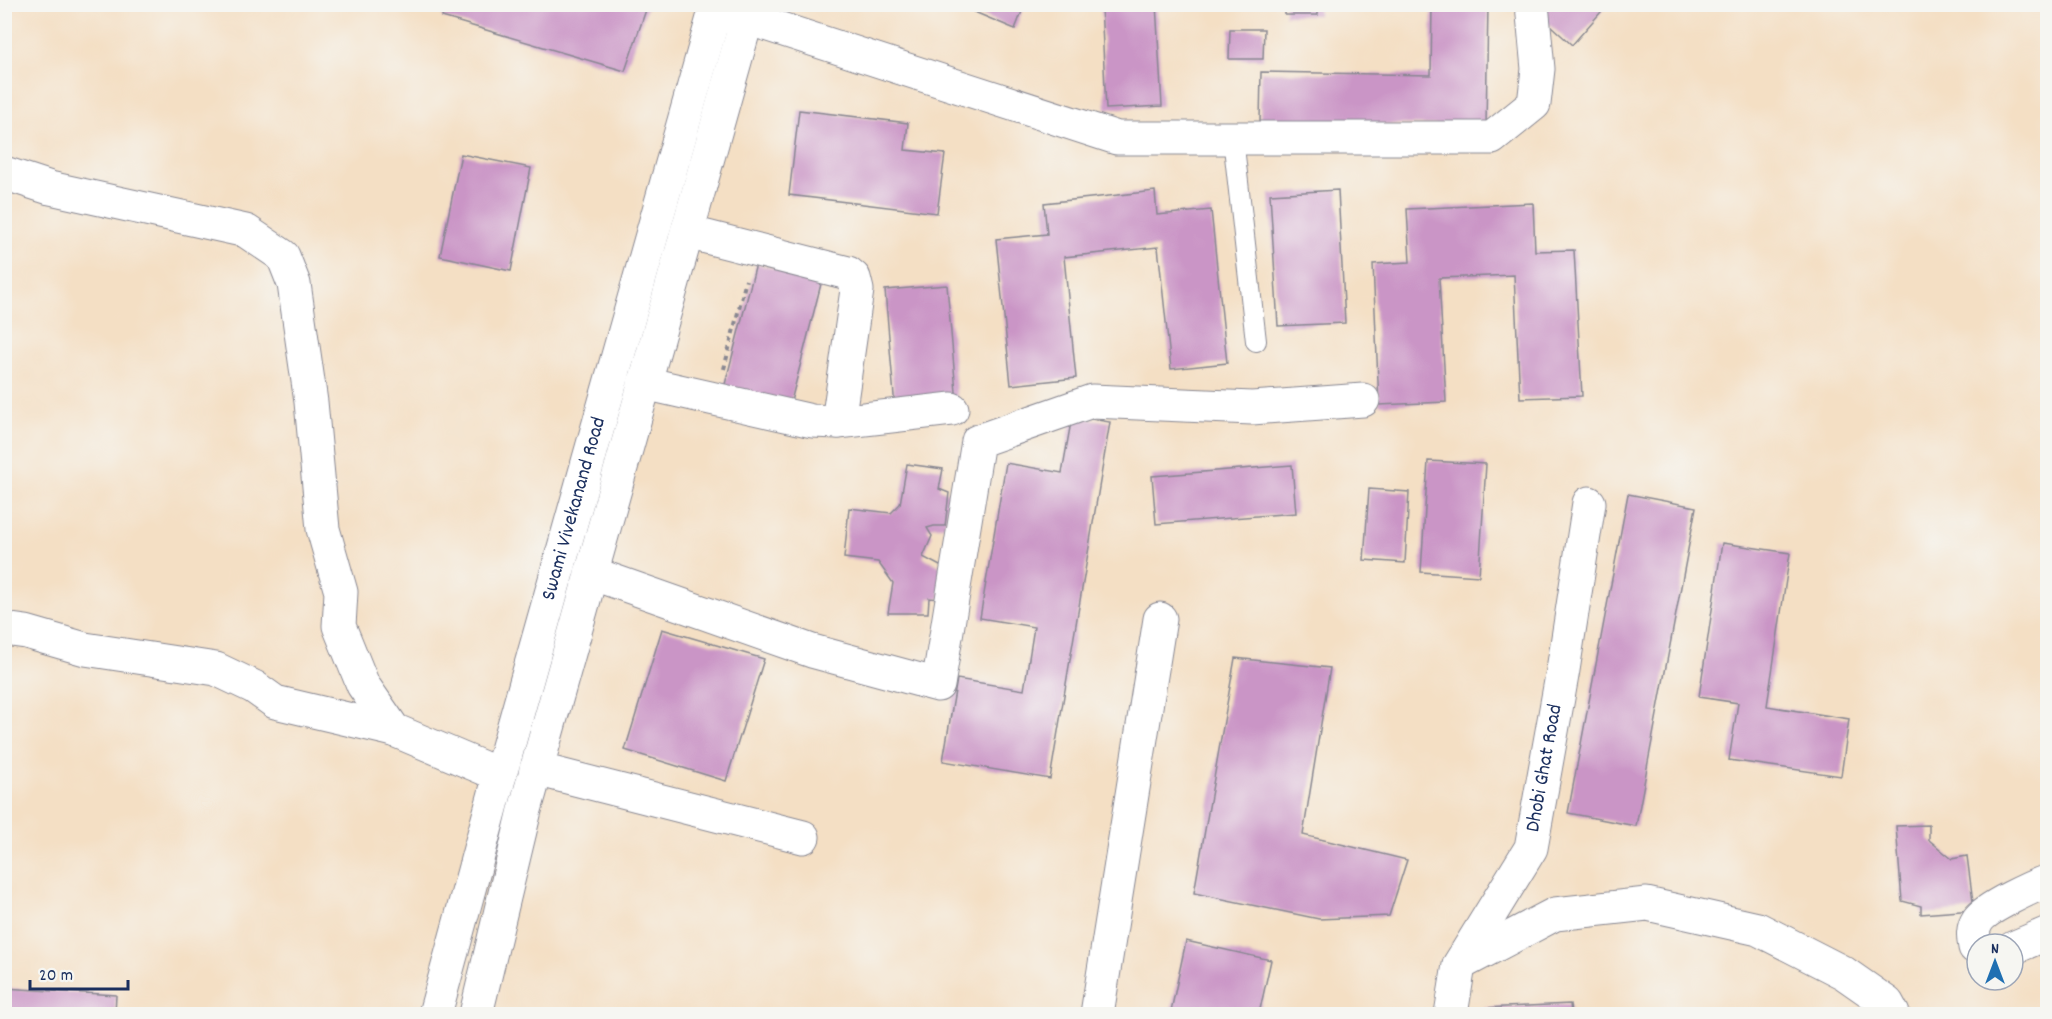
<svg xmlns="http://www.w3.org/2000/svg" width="2052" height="1019" font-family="Dekko,sans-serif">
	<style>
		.building { fill: #ca95c6 }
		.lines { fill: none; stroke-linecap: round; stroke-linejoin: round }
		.service-casing { stroke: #888791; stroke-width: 22 }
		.minor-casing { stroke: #888791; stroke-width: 35 }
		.primary-casing { stroke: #888791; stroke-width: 35 }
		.path { stroke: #888791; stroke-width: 4; stroke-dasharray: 4.5 4.5; stroke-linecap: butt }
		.service { stroke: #fff; stroke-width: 20 }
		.minor { stroke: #fff; stroke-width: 33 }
		.primary { stroke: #fff; stroke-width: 33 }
		.labels { text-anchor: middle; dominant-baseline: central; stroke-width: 4.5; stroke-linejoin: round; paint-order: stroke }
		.street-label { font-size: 21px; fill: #1b2f5e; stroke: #f6f6f2 }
	</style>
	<rect width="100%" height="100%" fill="#f6f6f2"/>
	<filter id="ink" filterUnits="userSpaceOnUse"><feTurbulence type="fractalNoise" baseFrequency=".0167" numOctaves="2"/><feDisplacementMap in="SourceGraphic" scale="12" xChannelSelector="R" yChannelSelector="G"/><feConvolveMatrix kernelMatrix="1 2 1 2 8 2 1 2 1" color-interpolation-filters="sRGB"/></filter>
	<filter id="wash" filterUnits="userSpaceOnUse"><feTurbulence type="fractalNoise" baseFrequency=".008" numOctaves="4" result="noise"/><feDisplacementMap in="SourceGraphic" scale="24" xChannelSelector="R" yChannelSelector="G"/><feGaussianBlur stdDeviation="1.35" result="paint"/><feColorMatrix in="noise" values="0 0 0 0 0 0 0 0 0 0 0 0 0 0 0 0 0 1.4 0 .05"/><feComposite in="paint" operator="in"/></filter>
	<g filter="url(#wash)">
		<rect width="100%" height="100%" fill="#f4dfc4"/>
		<g id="blocks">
			<g class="building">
				<path d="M445 4H648L625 71 442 17Z"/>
				<path d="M967 4H1025L1015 29 965 8Z"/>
				<path d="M1101 4H1156L1162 106 1106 109Z"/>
				<rect x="1285" y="4" width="33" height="11"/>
				<path d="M1432 4H1488L1486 126 1260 122 1261 72 1431 75Z"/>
				<path d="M1550 4H1608L1572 45 1540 16Z"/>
				<path d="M1230 29H1264L1263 59H1229Z"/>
				<path d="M799 110 908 123 905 150 945 154 937 213 789 195Z"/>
				<path d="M461 154 531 168 511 271 440 256Z"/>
				<path d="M1338 190 1345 323 1278 326 1270 194Z"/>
				<path d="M1155 191 1157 215 1211 210 1227 363 1171 369 1158 247 1064 257 1076 378 1011 385 996 239 1047 234 1044 203Z"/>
				<path d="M1533 203 1535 251 1574 250 1582 396 1520 398 1514 275 1439 278 1446 402 1379 405 1373 264 1410 262 1407 209Z"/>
				<path d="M756 264 822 280 788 413 722 396Z"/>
				<path d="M947 285 957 404 895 408 885 290Z"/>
				<path d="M1072 416 1110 422 1050 779 943 761 957 679 1024 690 1034 627 980 618 1006 463 1062 473Z"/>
				<path d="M1428 461 1486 464 1479 576 1421 572Z"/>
				<path d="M907 464 943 469 939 489 949 493 945 526H934L927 528 932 536 923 557 942 567 940 599 929 598 928 613H888L893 583 878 562 844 558 849 508 891 513 900 504Z"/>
				<path d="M1292 465 1296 513 1156 524 1152 476Z"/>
				<path d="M1369 489 1409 492 1405 563 1364 560Z"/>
				<path d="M1628 494 1696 507 1636 826 1568 813Z"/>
				<path d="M1722 543 1790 553 1767 706 1849 719 1841 776 1729 760 1738 703 1699 697Z"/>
				<path d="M662 629 764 659 726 781 625 750Z"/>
				<path d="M1235 658 1330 668 1303 835 1407 860 1389 916 1319 919 1194 893Z"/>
				<path d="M1929 825V840L1952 859 1967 856 1974 910 1921 914V906L1902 901 1896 826Z"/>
				<path d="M1186 941 1271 960 1259 1014H1189L1171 1011Z"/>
				<path d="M4 988 116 995 115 1014H4Z"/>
				<path d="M1570 1004 1571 1014H1483V1008Z"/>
			</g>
		</g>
	</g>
	<g filter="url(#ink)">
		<use href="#blocks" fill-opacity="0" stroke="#888791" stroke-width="1.5"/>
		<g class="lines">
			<defs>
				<path id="service" d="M1233 138 1256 341"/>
				<g id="minor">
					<path d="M719 16 747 18 1117 138H1492L1534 104 1538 69 1532 4"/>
					<path d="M4 173 50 188 246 231 283 256 294 284 311 402 323 529 341 592 339 626 363 685 394 730 500 775"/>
					<path d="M644 383 812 421 838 422 857 290 854 278 848 273 687 232"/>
					<path d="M838 422 952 409"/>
					<path d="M591 573 812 651 938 685 978 441 1092 401 1252 408 1363 400"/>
					<path d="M4 629 26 632 85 649 216 669 254 687 275 702 394 730"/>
					<path d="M536 769 803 837"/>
					<path d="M1977 948 1975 947C1973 937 1972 929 1978 920 1986 908 2033 886 2048 881"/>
					<path d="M2013 948 2048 933"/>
					<path d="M1460 964 1555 914 1647 904 1758 929 1844 973 1887 1003 1893 1014"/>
					<path d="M1097 1014 1160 619"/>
					<path id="s1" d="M1451 1014 1459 965 1531 848 1563 670 1589 503"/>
				</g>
				<g id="primary">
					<path id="s2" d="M435 1014 500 775 717 4"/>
					<path d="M476 1014 525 810 751 4"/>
				</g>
			</defs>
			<use href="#service" class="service-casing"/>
			<use href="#minor" class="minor-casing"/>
			<use href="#primary" class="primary-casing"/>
			<path class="path" d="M724 369 746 280"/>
			<use href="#service" class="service"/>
			<use href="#minor" class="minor"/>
			<use href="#primary" class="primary"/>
		</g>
	</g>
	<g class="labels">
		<g class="street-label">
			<text stroke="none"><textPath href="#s2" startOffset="524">Swami Vivekanand Road</textPath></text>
			<text stroke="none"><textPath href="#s1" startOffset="268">Dhobi Ghat Road</textPath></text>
		</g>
	</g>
	<rect width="2052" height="1019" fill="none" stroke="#f6f6f2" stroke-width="24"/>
	<g transform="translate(1995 962)"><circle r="28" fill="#f6f6f2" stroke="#9ea6b7" stroke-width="1.5"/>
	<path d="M0-4.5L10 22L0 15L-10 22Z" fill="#1f6fb2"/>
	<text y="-9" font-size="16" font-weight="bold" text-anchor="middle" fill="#1b2f5e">N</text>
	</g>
	<path d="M30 980v9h98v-9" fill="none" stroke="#1b2f5e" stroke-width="3"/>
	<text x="39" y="980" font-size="18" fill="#1b2f5e" stroke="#f6f6f2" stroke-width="4.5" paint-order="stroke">20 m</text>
</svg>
